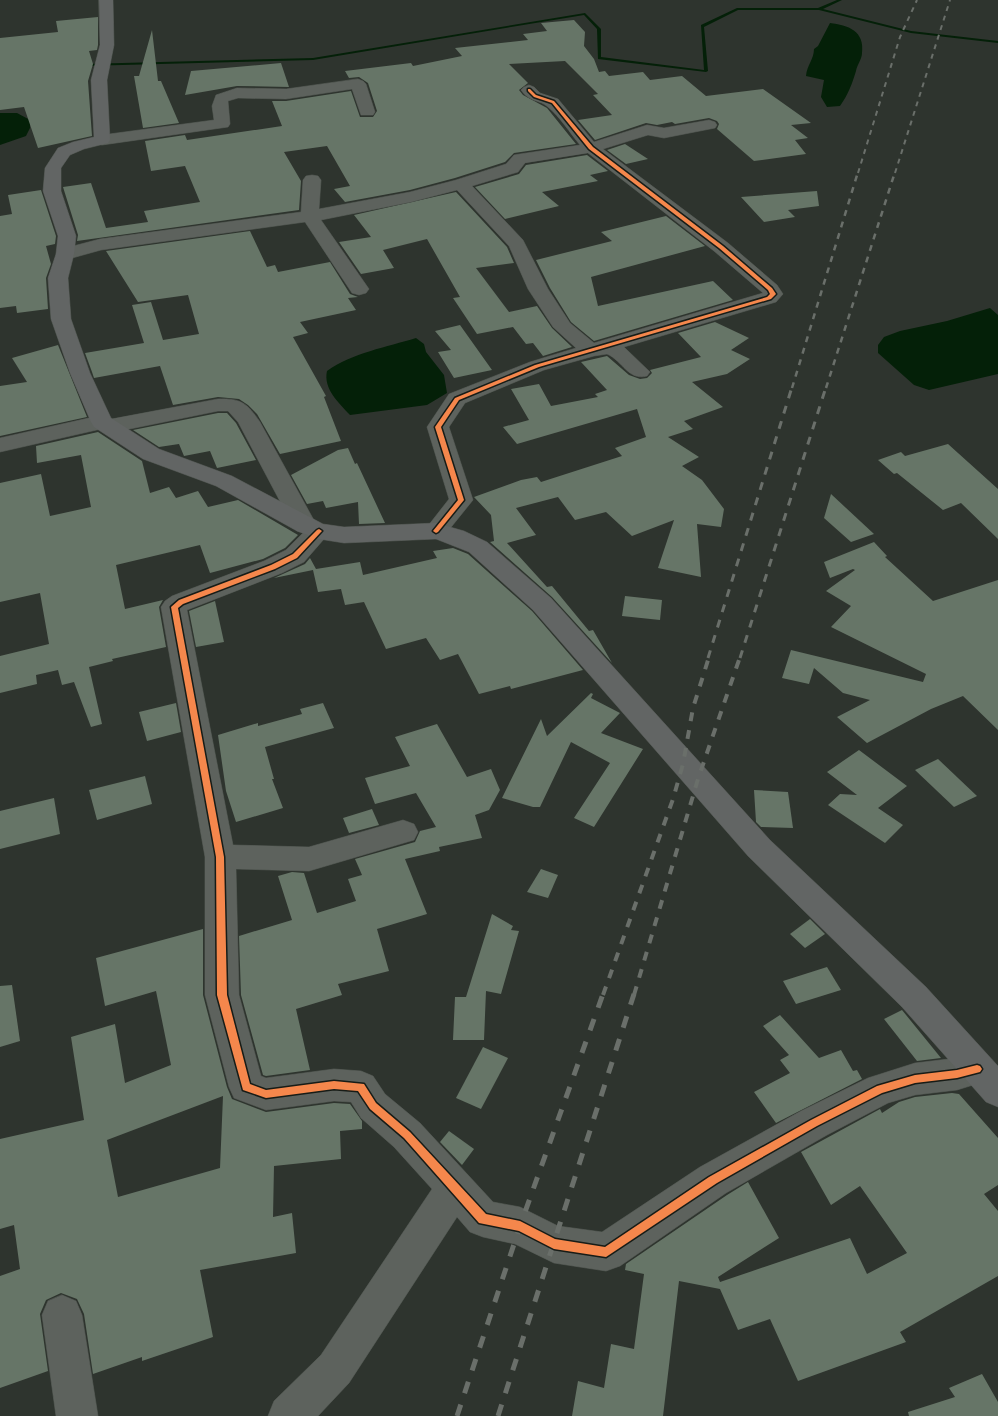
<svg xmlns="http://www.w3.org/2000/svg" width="998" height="1416" font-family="'Sofia Sans Condensed',sans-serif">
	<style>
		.water { fill: #042008 }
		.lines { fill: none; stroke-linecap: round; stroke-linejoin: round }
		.stream { fill: #042008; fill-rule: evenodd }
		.building { fill: #667567; fill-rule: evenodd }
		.street-casing { stroke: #4a504a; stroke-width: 1 }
		.secondary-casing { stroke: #4a504a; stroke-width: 1 }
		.street { fill: #5d625d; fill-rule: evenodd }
		.secondary { fill: #626564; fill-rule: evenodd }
		.rail-far4 { stroke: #6a6f6a; stroke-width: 2; stroke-dasharray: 5 5; stroke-linecap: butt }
		.rail-far3 { stroke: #6a6f6a; stroke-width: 2.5; stroke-dasharray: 6 6; stroke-linecap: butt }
		.rail-far2 { stroke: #6a6f6a; stroke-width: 3; stroke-dasharray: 8 8; stroke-linecap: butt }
		.rail-far1 { stroke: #6a6f6a; stroke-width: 4; stroke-dasharray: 9 9; stroke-linecap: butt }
		.rail { stroke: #6a6f6a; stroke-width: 5; stroke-dasharray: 12 12; stroke-linecap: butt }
		.cycleway-casing { stroke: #171c17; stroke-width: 3 }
		.cycleway { fill: #f5874c; fill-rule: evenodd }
	</style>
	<rect width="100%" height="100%" fill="#2e342e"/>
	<g class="water">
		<path d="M830 23C848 25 865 31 862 53 862 59 857 65 856 71 852 84 848 95 840 106L827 107 821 97 824 80 806 76C807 65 814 59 814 49L818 46Z"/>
		<path d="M0 113H17L30 120V128L26 136 0 145Z"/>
		<path d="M990 308 998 315V374L929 390 914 385 878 353V345L884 337 900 331 947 321Z"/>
		<path d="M416 338 424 344 426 352 444 375 447 393 427 405 350 415C339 403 323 389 327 371 352 353 387 347 416 338Z"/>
	</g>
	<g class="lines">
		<path class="stream" d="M837 0H842L823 9 911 31 998 41V43L911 33 819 10H738L704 27 708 71 706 72 598 59 597 29 584 15 313 60 84 66 82 65 84 64 313 58 585 13 601 29V57L704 70 701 25 737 8H818Z"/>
	</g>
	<g class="building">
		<path d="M98 17V45L97 50 89 51 93 64 88 81 92 136 38 148 24 107 0 110V38L58 32 56 21Z"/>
		<path d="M574 20 585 32 584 46 594 59 599 72 605 71 609 76 643 72 650 80 682 76 706 96 763 89 811 123 791 125 808 138 795 140 806 154 754 161 717 129 719 124 717 121 709 118 675 124 672 122 657 125 646 123 595 140 578 120 612 115 593 95 598 94 565 61 509 64 528 83 519 90 523 95 547 108 576 144 514 153 505 162 455 178 410 190 345 202 334 189 350 186 327 146 284 152 301 181 299 210 77 241 78 235 63 187 91 183 106 228 148 222 144 211 200 202 185 166 151 171 145 141 185 135 187 140 282 126 272 101H286L351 91 360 117H373L377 111 368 83 359 77 349 78 345 71 411 63 413 66 462 56 455 48 528 40 523 34 547 31 541 23Z"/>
		<path d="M152 30 158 81H161L179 123 143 128 134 76H139Z"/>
		<path d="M281 63 289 87 237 86 185 95 191 71Z"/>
		<path d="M625 144 648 159 626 164 607 150Z"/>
		<path d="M587 155 608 171 590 175 598 181 542 192 559 206 505 219 475 187 519 174 526 165Z"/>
		<path d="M41 190 56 236 55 244 46 246 51 264 46 278 48 309 17 313 16 306 0 308V216L12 214 8 195Z"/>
		<path d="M817 191 819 206 788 210 795 217 764 222 741 197Z"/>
		<path d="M456 192 507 247 514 263 476 268 509 312 537 306 552 328 572 347 543 356 533 343 526 344 513 327 477 334 453 298 460 297 427 239 383 250 394 268 361 274 339 242 371 237 354 215Z"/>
		<path d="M666 216 705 246 591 277 598 306 713 281 733 300 594 341 571 322 550 288 536 260 612 241 601 232Z"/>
		<path d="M250 231 267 267 275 265 278 272 330 262 350 294 358 297 348 298 356 310 300 322 308 333 293 337 326 396 324 397 341 441 280 454 257 414 248 405 239 399 218 397 173 405 160 366 94 378 92 372 85 353 144 343 132 305 151 302 163 340 199 334 188 295 138 302 106 251Z"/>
		<path d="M715 322 749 338 731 350 750 359 727 374 692 382 723 407 684 421 693 429 668 437 699 457 682 466 702 480 724 509 721 527 697 524 701 577 658 568 674 520 632 536 606 512 575 520 558 497 516 508 536 535 507 543 547 587 552 586 589 631 593 630 612 663 552 597 490 542 494 541 491 515 474 497 521 480 537 477 541 482 622 456 615 448 646 437 637 409 517 444 503 427 529 420 511 389 539 384 551 406 598 397 595 394 607 390 581 362 607 356 629 375 640 379 647 378 652 373 650 370 701 357 678 333Z"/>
		<path d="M460 325 492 370 454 378 438 352 451 350 435 331Z"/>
		<path d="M58 345 87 417 0 436V386L27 382 12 358Z"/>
		<path d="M218 413H227L236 423 256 460 217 468 210 451 184 456 179 444 159 447 133 430Z"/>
		<path d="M98 432 142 461 150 493 169 487 176 498 198 491 208 507 238 500 298 535 285 548 263 559 210 573 200 545 116 565 125 609 163 600 159 607 166 647 112 659 113 661 89 667 102 724 91 727 74 682 62 685 58 670 36 675 37 684 0 693V656L49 644 40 593 0 602V483L41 474 50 516 91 507 81 455 37 463 36 446Z"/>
		<path d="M948 444 998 489V539L961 503 943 510 897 473 894 474 878 460 901 452 905 456Z"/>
		<path d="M348 448 355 464 357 463 385 523 359 524 358 502 326 508 323 501 307 504 291 475 338 450Z"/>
		<path d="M831 494 874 534 851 542 824 518Z"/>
		<path d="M874 542 887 556 885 557 933 601 998 580V730L963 696 931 709 867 743 837 717 870 700 843 693 814 668 809 684 782 678 791 650 923 682 926 674 831 627 851 606 826 591 855 570 853 569 830 578 824 562Z"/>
		<path d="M453 548 468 554 532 611 583 670 511 689 510 686 479 694 458 654 440 660 426 638 386 649 364 602 345 605 341 589 318 592 313 570 274 578 305 564 310 558 316 569 360 562 363 575 437 558 433 551Z"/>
		<path d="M625 596 662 600 660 620 622 616Z"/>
		<path d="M215 601 224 642 196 647 189 611Z"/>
		<path d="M591 693 593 694 591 698 620 713 601 733 643 749 594 827 574 818 610 763 571 742 540 807H533L502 798 541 719 547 736Z"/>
		<path d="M176 703 181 732 147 741 139 712Z"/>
		<path d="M323 703 334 728 265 747 274 779H272L283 808 236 822 226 791 218 735 258 723V726L302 714 300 709Z"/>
		<path d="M437 724 467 777 491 769 500 790 489 810 475 815 482 838 439 847 440 851 405 859 427 914 377 929 389 971 338 984 342 995 296 1009 310 1070 266 1076 263 1075 241 995 239 936 292 920 278 876 292 872 304 873 317 913 356 901 348 879 362 875 355 859 415 842 420 831 436 827 416 793 375 804 365 778 410 766 395 737Z"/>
		<path d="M859 750 907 786 878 808 903 825 885 843 828 805 840 794 857 795 827 772Z"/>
		<path d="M938 759 977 796 954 807 915 770Z"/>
		<path d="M145 776 152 804 97 820 89 790Z"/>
		<path d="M754 790 788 792 793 828 761 827 756 822Z"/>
		<path d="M54 798 60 834 0 849V811Z"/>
		<path d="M372 809 379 825 349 833 343 818Z"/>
		<path d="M541 869 558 875 548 898 527 892Z"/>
		<path d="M492 914 513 926 511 930 519 931 501 994 486 991 484 1040H453L455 997H466Z"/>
		<path d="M810 919 825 934 805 948 790 934Z"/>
		<path d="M203 929V995L227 1087 232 1099 266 1112 334 1103 350 1104 362 1121V1129L340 1131 341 1159 274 1166 273 1217 292 1213 296 1253 200 1270 213 1337 142 1361V1357L93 1374 84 1314 77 1299 61 1293 46 1300 40 1314 48 1371 0 1388V1276L20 1269 14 1225 0 1229V1139L84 1120 71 1037 115 1024 125 1083 171 1065 156 991 105 1006 96 958ZM223 1096 220 1168 118 1197 107 1140Z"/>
		<path d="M827 967 841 990 796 1004 783 981Z"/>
		<path d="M12 985 20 1041 0 1047V986Z"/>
		<path d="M902 1010 941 1058 917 1061 884 1019Z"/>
		<path d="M780 1015 819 1058 841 1050 853 1071 857 1070 862 1079 776 1123 754 1092 790 1073 780 1060 789 1055 763 1026Z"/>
		<path d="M483 1047 508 1058 481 1109 456 1098Z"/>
		<path d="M952 1093 959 1094 998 1138V1185L984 1194 998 1211V1276L900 1332 906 1342 798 1381 770 1319 738 1330 720 1289 679 1281 663 1416H572L578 1381 604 1388 611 1344 634 1349 644 1274 625 1270 626 1264 727 1195 748 1182 779 1238 718 1277 720 1282 850 1238 867 1274 907 1253 860 1186 831 1205 801 1152 880 1109 882 1113 899 1102 915 1097Z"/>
		<path d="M449 1131 474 1149 462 1165 440 1142Z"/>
		<path d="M982 1374 998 1402V1416H909L908 1412 955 1397 949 1388Z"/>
	</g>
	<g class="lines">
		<defs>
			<g id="street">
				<path d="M358 79 363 81 366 84 375 112 373 115H361L352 89 286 99 238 98 228 101 230 124 228 127 102 145 96 143 94 140 96 137 102 135 214 120 212 106 216 95 237 88 286 89Z"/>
				<path d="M529 85 534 87 540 93 558 99 594 142 647 125 664 128 709 120 715 122 717 125 715 128 664 138 648 135 603 149 728 243 777 285 783 294 776 302 624 347 650 372 647 376C628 381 623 361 607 354L594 356 544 370 465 403 449 427 473 500 444 536 436 539 428 536 424 531 449 499 427 427 449 394 530 362 576 348 553 327 528 289 509 246 457 190 411 202 321 220 369 289 366 293 359 295 352 293 305 222 101 250 65 260 58 258 56 254 58 250 100 239 301 212 303 180 306 176 312 175 318 176 321 180 319 209 410 192 456 180 506 164 514 155 520 154 580 145C570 133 560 117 548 107 539 99 530 103 521 90L524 87ZM588 153 714 251 763 293 594 343 570 323 548 289 523 240 472 186 518 172 525 163Z"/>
				<path d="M218 399C241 398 247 403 260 422L316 524 327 526 331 531 304 562 282 573 187 610 233 845 309 847 403 820 414 824 418 832 414 840 309 871 236 869 239 995 261 1076 266 1078 334 1069 361 1071 373 1076 385 1094 420 1123 493 1202 520 1207 558 1226 602 1232 700 1167 801 1111 868 1078 915 1063 957 1058 977 1053 989 1058 994 1069 989 1080 957 1090 915 1095 888 1103 827 1135 726 1193 620 1266 606 1271 554 1263 515 1244 483 1237 470 1232 457 1217 349 1383 318 1416H268L274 1401 321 1355 432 1189 394 1147 361 1118 351 1102 334 1101 266 1110 234 1098 229 1087 205 995V857L161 607 165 601 172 596 264 561 286 550 303 533 297 531 293 526 238 422 228 411H218L110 433 101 429 0 452V438L102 415 111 419Z"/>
				<path d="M62 1295 76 1301 82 1315 98 1416H56L42 1315 48 1301Z"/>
			</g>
			<path id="secondary" d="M99 0H113L114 45 107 80 110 140 108 143 84 149 70 155 61 168V191L76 236 74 254 68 278 71 319 90 373 111 418 159 449 232 476 323 524 344 527 436 523 464 531 487 542 551 598 770 840 926 987 998 1066V1107L986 1102 902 1007 748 856 533 610 469 552 436 539 344 543 319 539 297 531 216 486 143 459 94 427 91 422 70 373 51 319 48 278 56 254 58 236 43 191 45 168 58 148 73 142 94 137 91 80 100 45Z"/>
		</defs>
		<use href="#street" class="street-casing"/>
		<use href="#secondary" class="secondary-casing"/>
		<use href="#street" class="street"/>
		<use href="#secondary" class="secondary"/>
		<g class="rail-far4">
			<path d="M858 173 900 37 917 0"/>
			<path d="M895 173 950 0"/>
		</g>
		<g class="rail-far3">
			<path d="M792 388 858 172"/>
			<path d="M826 388 895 172"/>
		</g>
		<g class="rail-far2">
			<path d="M708 658 792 387"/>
			<path d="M740 658 826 387"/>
		</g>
		<g class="rail-far1">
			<path d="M603 995 673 799 683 764 693 708 709 657"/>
			<path d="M634 995 698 779 740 657"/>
		</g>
		<g class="rail">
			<path d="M457 1416 520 1226 603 994"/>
			<path d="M498 1416 634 994"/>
		</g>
		<defs>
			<g id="cycleway">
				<path d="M528 89H530L536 95 554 101 593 147 723 246 772 288 776 294 771 299 539 367 459 400 441 427 464 500 438 532 436 533 433 531 458 500 435 427 455 398 535 365 767 297 770 294 768 290 719 248 589 149 552 103 534 97 528 91Z"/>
				<path d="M319 529 322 531 321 532 297 558 275 569 183 604 178 608 224 857 227 995 250 1084 266 1090 334 1081 364 1084 376 1103 410 1132 486 1214 520 1221 555 1239 605 1247 709 1177 811 1120 877 1086 915 1075 957 1070 977 1065 980 1066 982 1069 980 1072 957 1078 915 1083 882 1093 817 1126 717 1183 606 1257 554 1249 519 1231 479 1223 404 1138 370 1109 358 1091 334 1089 266 1098 243 1090 217 995 216 857 171 607 179 600 271 565 293 554 317 530Z"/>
			</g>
		</defs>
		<use href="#cycleway" class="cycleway-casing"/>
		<use href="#cycleway" class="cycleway"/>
	</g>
</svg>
